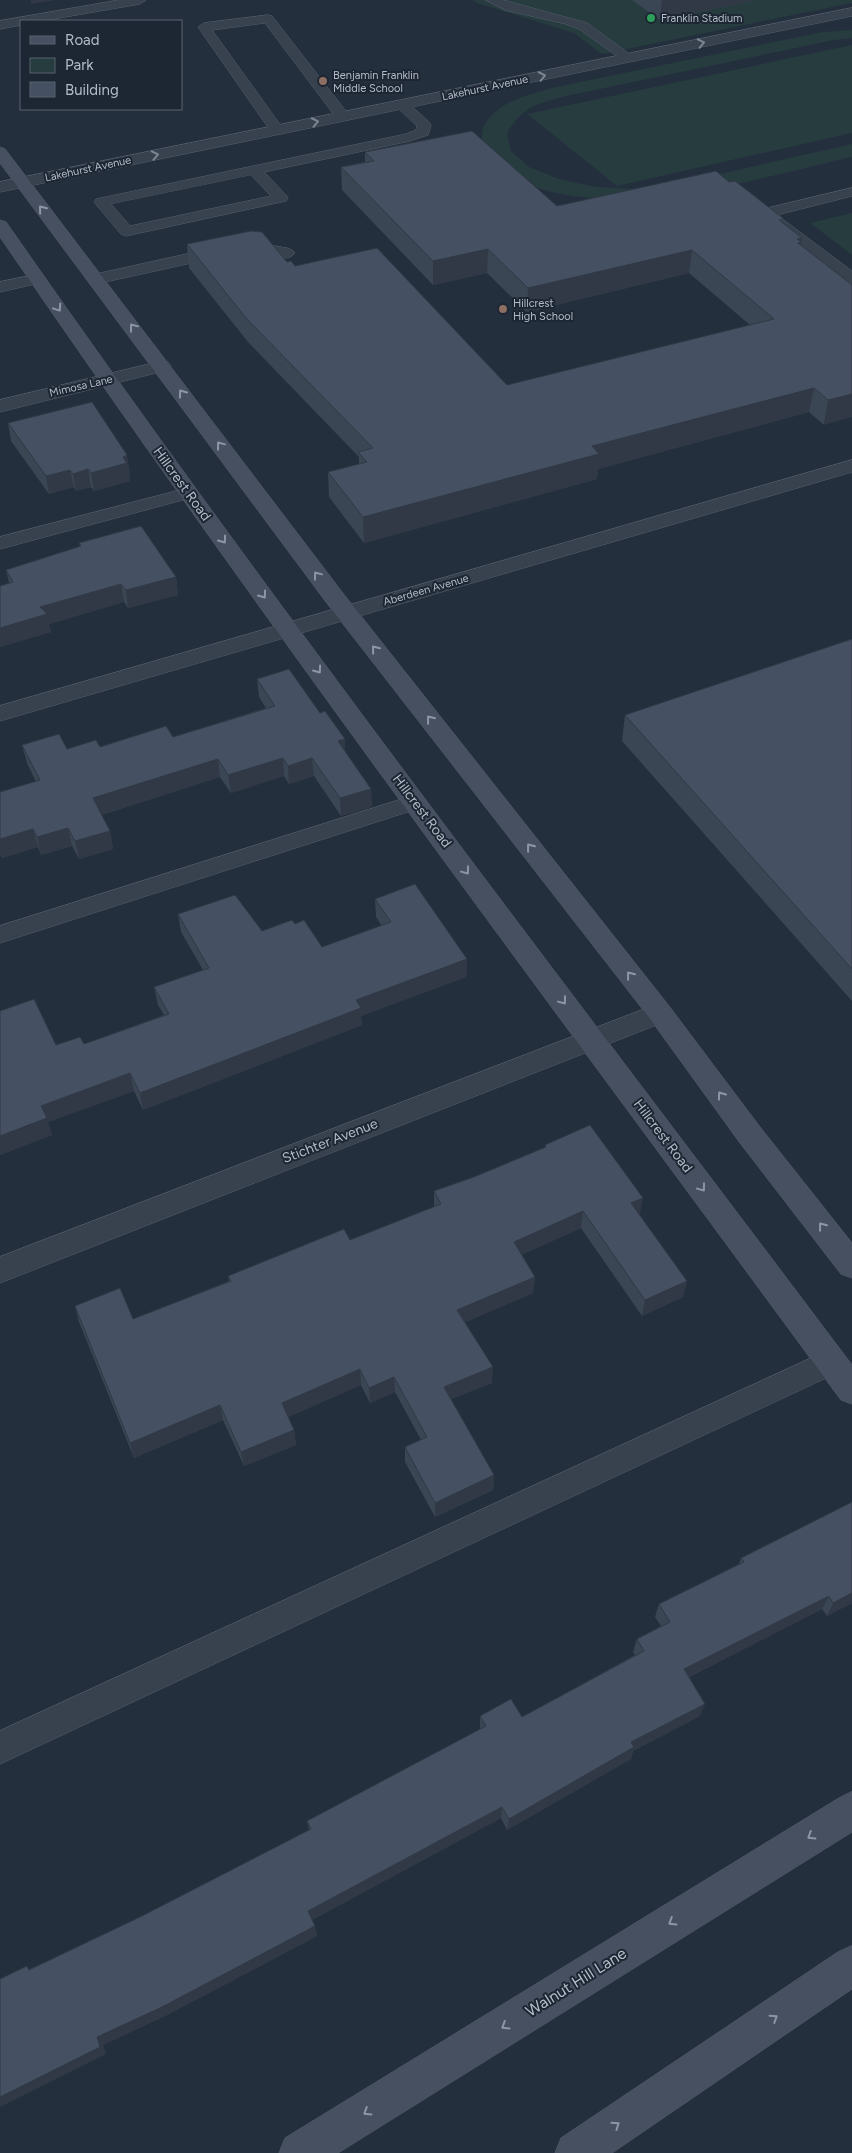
<svg xmlns="http://www.w3.org/2000/svg" width="852" height="2153" font-family="Figtree,sans-serif">
	<style>
		.green { fill: #263c3f }
		.lines { fill: none; stroke-linecap: round; stroke-linejoin: round }
		.service-casing { stroke: #565f6c; stroke-width: 1 }
		.minor-casing { stroke: #565f6c; stroke-width: 1 }
		.secondary-casing { stroke: #565f6c; stroke-width: 1 }
		.service { fill: #38414e; fill-rule: evenodd }
		.minor { fill: #38414e; fill-rule: evenodd }
		.secondary { fill: #465061; fill-rule: evenodd }
		.wall { fill: #3b4654 }
		.shaded-wall { fill: #303945 }
		.building { fill: #455162; stroke: #303945 }
		.oneway { stroke: #7c8592 }
		.oneway2 { stroke: #8e96a5 }
		.leisure-dot { fill: #2e9e5b; stroke: #1d2633; stroke-width: 2 }
		.education-dot { fill: #8d6e63; stroke: #1d2633; stroke-width: 2 }
		.labels { text-anchor: middle; dominant-baseline: central; stroke-width: 4; stroke-linejoin: round; paint-order: stroke }
		.far-poi-label { font-size: 11px; fill: #b4bcc9; stroke: #1d2633; text-anchor: start }
		.far-street-label { font-size: 11px; fill: #b4bcc9; stroke: #1d2633 }
		.street-label { font-size: 14px; fill: #b4bcc9; stroke: #1d2633 }
		.near-street-label { font-size: 16px; fill: #b4bcc9; stroke: #1d2633 }
	</style>
	<rect width="100%" height="100%" fill="#242f3e"/>
	<g class="green">
		<path d="M472 0H852V3L602 54 574 33 477 3Z"/>
		<path d="M852 30V38L834 40 566 96C537 104 522 106 507 134L511 151 529 167 559 179 596 187 637 189 675 184 852 144V157C759 178 611 224 521 181 509 175 493 155 482 146 482 140 481 131 484 126 497 101 531 94 556 87L823 32Z"/>
		<path d="M852 45V133L617 186 527 114Z"/>
		<path d="M852 213V255L810 223Z"/>
	</g>
	<g class="lines">
		<defs>
			<g id="service">
				<path d="M119 0H146L140 4 42 21H21V25L0 29V21Z"/>
				<path d="M486 0H503L587 23 635 58 634 61H624L579 29 566 24 505 10Z"/>
				<path d="M268 15 272 16 348 114 350 117 348 120H338L265 23 212 30 284 130 277 134 272 133 198 27 204 23Z"/>
				<path d="M402 101 407 102 429 122 431 125 428 135 410 141 264 172 286 195 288 198 286 201 126 236 121 234 94 202 96 199 101 198 406 134 416 130 417 126 395 105ZM251 175 271 196 130 226 111 204Z"/>
				<path d="M852 188V196L777 215 852 271V283L846 281 758 213 760 210Z"/>
				<path d="M246 241 287 248 292 250 295 253 292 256 287 258 246 251 96 284 90 282 88 279 90 276 96 274Z"/>
				<path d="M38 274 44 276 46 279 44 282 0 292V282Z"/>
				<path d="M188 488 194 489 197 493 194 497 0 549V537Z"/>
				<path d="M415 795 423 797 426 802 423 807 0 943V926Z"/>
				<path d="M831 1349 841 1353 845 1362 841 1371 0 1764V1731Z"/>
			</g>
			<g id="minor">
				<path d="M852 8V16L0 192V182Z"/>
				<path d="M162 361 168 362 171 366 168 370 0 412V400Z"/>
				<path d="M852 460V472L0 721V706Z"/>
				<path d="M660 1003 669 1006 673 1013 669 1020 0 1283V1257Z"/>
			</g>
			<g id="secondary">
				<path d="M0 147 5 149 342 592 669 1006 760 1127 852 1243V1278L841 1274 740 1143 651 1020 326 602 0 163Z"/>
				<path d="M0 220 6 222C277 611 567 986 852 1365V1404L841 1400C558 1014 270 632 0 237Z"/>
				<path d="M852 1792V1832L338 2153H279L285 2138 839 1798Z"/>
				<path d="M852 1946V1989L612 2153H555L561 2138 838 1952Z"/>
			</g>
		</defs>
		<use href="#service" class="service-casing"/>
		<use href="#minor" class="minor-casing"/>
		<use href="#secondary" class="secondary-casing"/>
		<use href="#service" class="service"/>
		<use href="#minor" class="minor"/>
		<use href="#secondary" class="secondary"/>
	</g>
	<g class="wall">
		<path d="M632 0H756L660 20Z"/>
		<path d="M365 152 557 206 729 182 784 219 783 223 802 238 801 246 852 285 824 425 809 412 598 469 597 479 364 543 329 497 328 472 359 464V457L248 342 189 268 187 244 287 262 507 385 750 325 689 273 527 312 487 273 433 285 342 190 341 167 365 162Z"/>
		<path d="M8 423 130 473H129L130 481 94 491 91 487 76 491 74 487 49 494 11 441Z"/>
		<path d="M79 543 176 577 178 595 128 608 124 602 49 624 51 632 0 647V586L9 583 6 570 80 547Z"/>
		<path d="M852 639V1001L622 741 625 715Z"/>
		<path d="M257 679 345 751 371 789 372 807 341 816 314 776 289 784 284 776 231 793 220 777 101 815 110 831 113 849 79 859 72 846 41 855 38 847 2 858 0 854V792L36 782 27 763 22 745 67 749 100 747 173 737 266 708 259 697Z"/>
		<path d="M375 899 467 959 466 977 361 1016 362 1025 143 1110 134 1091 48 1122 52 1135 0 1155V1011L56 1045 84 1044 164 1015 158 1005 154 987 203 970 181 932 178 914 262 931 295 924 322 947 382 926 376 917Z"/>
		<path d="M545 1145 640 1214 639 1215 687 1281 683 1297 642 1316 581 1228 521 1255 535 1277 533 1293 465 1322 492 1383 451 1399 494 1475 493 1490 435 1517 405 1462V1447L421 1440 395 1392 370 1403 361 1385 288 1417 294 1430 296 1445 244 1466 223 1420 134 1458 79 1322 75 1306 133 1319 229 1281 228 1276 350 1240 434 1207V1191L474 1177 545 1147Z"/>
		<path d="M741 1558 852 1603 827 1616 822 1609 689 1677 700 1716 633 1751 631 1759 507 1830 501 1818 312 1920 317 1936 167 2015 103 2045 106 2054 30 1969 142 1916 309 1830 307 1821 480 1729V1716L522 1717 635 1655 633 1652 637 1639 661 1626 655 1617 659 1604 739 1564Z"/>
	</g>
	<g class="shaded-wall">
		<path d="M31 0H55L31 4Z"/>
		<path d="M662 0H756L660 20Z"/>
		<path d="M802 238 798 266 797 239Z"/>
		<path d="M488 249 487 273 433 285V261Z"/>
		<path d="M692 250 689 273 527 312 528 288Z"/>
		<path d="M814 388 809 412 598 469 597 479 364 543 363 517 592 446Z"/>
		<path d="M852 394V417L824 425 828 400Z"/>
		<path d="M127 455 130 473H129L130 481 94 491 91 473Z"/>
		<path d="M88 469 91 487 76 491 73 474Z"/>
		<path d="M70 470 74 487 49 494 46 476Z"/>
		<path d="M176 577 178 595 128 608 126 590Z"/>
		<path d="M121 584 124 602 49 624 51 632 0 647V628L40 607Z"/>
		<path d="M345 739V757L338 741Z"/>
		<path d="M283 758 284 776 231 793 228 775Z"/>
		<path d="M312 758 314 776 289 784 288 766Z"/>
		<path d="M218 759 220 777 96 816 93 798Z"/>
		<path d="M371 789 372 807 341 816 340 798Z"/>
		<path d="M68 828 72 846 41 855 37 837Z"/>
		<path d="M33 829 38 847 2 858 0 851V839Z"/>
		<path d="M110 831 113 849 79 859 75 841Z"/>
		<path d="M467 959 466 977 361 1016 362 1025 143 1110 140 1093 356 1000Z"/>
		<path d="M130 1073 134 1091 48 1122 52 1135 0 1155V1136L41 1106Z"/>
		<path d="M643 1198 640 1214 628 1220 631 1203Z"/>
		<path d="M583 1211 581 1228 512 1259 514 1242Z"/>
		<path d="M535 1277 533 1293 457 1326V1310Z"/>
		<path d="M687 1281 683 1297 642 1316 645 1300Z"/>
		<path d="M493 1367 492 1383 443 1402 444 1387Z"/>
		<path d="M360 1369 361 1385 284 1419 282 1403Z"/>
		<path d="M394 1377 395 1392 370 1403 369 1388Z"/>
		<path d="M220 1405 223 1420 134 1458 130 1443Z"/>
		<path d="M294 1430 296 1445 244 1466 241 1452Z"/>
		<path d="M494 1475 493 1490 435 1517V1503Z"/>
		<path d="M852 1593V1603L827 1616 833 1603Z"/>
		<path d="M829 1596 822 1609 680 1681 684 1669Z"/>
		<path d="M705 1704 700 1716 633 1751 631 1759 507 1830 509 1819 631 1742Z"/>
		<path d="M502 1807 501 1818 310 1921 308 1911Z"/>
		<path d="M315 1926 317 1936 167 2015 103 2045 106 2054 0 2107V2097L97 2037Z"/>
	</g>
	<g class="building">
		<path d="M472 131 557 206 716 171 729 182 735 181 784 219 779 220 802 238 797 239 802 242 798 243 852 285V394L828 400 814 388 592 446 599 454 363 517 328 472 367 462 358 452 373 448 246 318 187 244 251 231 262 232 287 262 291 261 295 266 377 248 507 385 774 319 692 250 528 288 488 249 433 261 341 167 374 161 365 152Z"/>
		<path d="M92 402 127 455 123 457 127 463 91 473 88 469 73 474 70 470 46 476 8 423Z"/>
		<path d="M141 526 176 577 126 590 121 584 40 607 47 614 0 628V586L13 582 6 570 81 546 79 543Z"/>
		<path d="M852 639V969L625 715Z"/>
		<path d="M289 669 320 713 325 711 345 739 338 741 371 789 340 798 312 758 288 766 283 758 228 775 218 759 93 798 110 831 75 841 68 828 37 837 33 829 0 839V792L40 780 22 745 59 734 67 749 96 740 100 747 166 726 173 737 275 706 257 679Z"/>
		<path d="M415 884 467 959 356 1000 361 1008 140 1093 130 1073 41 1106 47 1118 0 1136V1011L34 999 56 1045 80 1037 84 1044 169 1014 154 987 209 968 178 914 235 895 262 931 292 920 295 924 304 920 322 947 391 922 375 899Z"/>
		<path d="M590 1125 643 1198 631 1203 687 1281 645 1300 583 1211 514 1242 535 1277 457 1310 493 1367 444 1387 494 1475 435 1503 405 1447 427 1437 394 1377 369 1388 360 1369 282 1403 294 1430 241 1452 220 1405 130 1443 75 1306 120 1288 133 1319 231 1281 228 1276 344 1229 350 1240 441 1204 434 1191 474 1177 546 1147 545 1145Z"/>
		<path d="M852 1502V1593L833 1603 829 1596 684 1669 705 1704 631 1742 634 1747 509 1819 502 1807 308 1911 315 1926 162 2007 97 2037 100 2047 0 2097V1979L27 1966 29 1970 142 1916 311 1829 307 1821 486 1726 480 1716 511 1699 522 1717 644 1651 637 1639 670 1622 659 1604 744 1562 741 1558Z"/>
	</g>
	<defs><path id="oneway-chevron" d="M-2-3.5L2.5 0L-2 3.5" fill="none" stroke-width="1.6" stroke-linecap="round" stroke-linejoin="round" transform="scale(1.25)"/></defs>
	<g class="oneway">
		<use href="#oneway-chevron" transform="translate(701 43) rotate(-12)"/>
		<use href="#oneway-chevron" transform="translate(542 76) rotate(-12)"/>
		<use href="#oneway-chevron" transform="translate(315 122) rotate(-12)"/>
		<use href="#oneway-chevron" transform="translate(155 155) rotate(-12)"/>
	</g>
	<g class="oneway2">
		<use href="#oneway-chevron" transform="translate(42 209) rotate(-129)"/>
		<use href="#oneway-chevron" transform="translate(58 308) rotate(56)"/>
		<use href="#oneway-chevron" transform="translate(133 327) rotate(-127)"/>
		<use href="#oneway-chevron" transform="translate(182 393) rotate(-126)"/>
		<use href="#oneway-chevron" transform="translate(220 445) rotate(-127)"/>
		<use href="#oneway-chevron" transform="translate(223 540) rotate(54)"/>
		<use href="#oneway-chevron" transform="translate(317 575) rotate(-127)"/>
		<use href="#oneway-chevron" transform="translate(263 595) rotate(54)"/>
		<use href="#oneway-chevron" transform="translate(375 649) rotate(-129)"/>
		<use href="#oneway-chevron" transform="translate(318 670) rotate(54)"/>
		<use href="#oneway-chevron" transform="translate(430 719) rotate(-128)"/>
		<use href="#oneway-chevron" transform="translate(530 847) rotate(-128)"/>
		<use href="#oneway-chevron" transform="translate(466 871) rotate(53)"/>
		<use href="#oneway-chevron" transform="translate(630 975) rotate(-128)"/>
		<use href="#oneway-chevron" transform="translate(563 1001) rotate(53)"/>
		<use href="#oneway-chevron" transform="translate(721 1095) rotate(-126)"/>
		<use href="#oneway-chevron" transform="translate(702 1188) rotate(53)"/>
		<use href="#oneway-chevron" transform="translate(822 1226) rotate(-128)"/>
		<use href="#oneway-chevron" transform="translate(811 1836) rotate(148)"/>
		<use href="#oneway-chevron" transform="translate(672 1922) rotate(148)"/>
		<use href="#oneway-chevron" transform="translate(774 2018) rotate(-33)"/>
		<use href="#oneway-chevron" transform="translate(505 2026) rotate(148)"/>
		<use href="#oneway-chevron" transform="translate(367 2112) rotate(148)"/>
		<use href="#oneway-chevron" transform="translate(616 2125) rotate(-35)"/>
	</g>
	<circle class="leisure-dot" cx="651" cy="18" r="5"/>
	<g class="education-dot">
		<circle cx="323" cy="81" r="5"/>
		<circle cx="503" cy="309" r="5"/>
	</g>
	<g class="labels">
		<g class="far-poi-label">
			<text x="661" y="18">Franklin Stadium</text>
			<text x="333" y="75">Benjamin Franklin<tspan x="333" dy="13">Middle School</tspan></text>
			<text x="513" y="303">Hillcrest<tspan x="513" dy="13">High School</tspan></text>
		</g>
		<g class="far-street-label">
			<text transform="translate(485 88) rotate(-12)">Lakehurst Avenue</text>
			<text transform="translate(88 169) rotate(-12)">Lakehurst Avenue</text>
			<text transform="translate(81 386) rotate(-13)">Mimosa Lane</text>
			<text transform="translate(426 590) rotate(-16)">Aberdeen Avenue</text>
		</g>
		<g class="street-label">
			<text transform="translate(182 484) rotate(54)">Hillcrest Road</text>
			<text transform="translate(422 811) rotate(53)">Hillcrest Road</text>
			<text transform="translate(663 1136) rotate(53)">Hillcrest Road</text>
			<text transform="translate(330 1141) rotate(-21)">Stichter Avenue</text>
		</g>
		<g class="near-street-label">
			<text transform="translate(576 1982) rotate(-32)">Walnut Hill Lane</text>
		</g>
	</g>
	<rect x="20" y="20" width="162" height="90" fill="#1d2633" stroke="#59626f"/>
	<rect x="30" y="36" width="25" height="8" fill="#465061" stroke="#59626f"/>
	<text x="65" y="45" font-size="15" fill="#b4bcc9">Road</text>
	<rect x="30" y="58" width="25" height="15" fill="#263c3f" stroke="#59626f"/>
	<text x="65" y="70" font-size="15" fill="#b4bcc9">Park</text>
	<rect x="30" y="82" width="25" height="15" fill="#455162" stroke="#59626f"/>
	<text x="65" y="95" font-size="15" fill="#b4bcc9">Building</text>
</svg>
